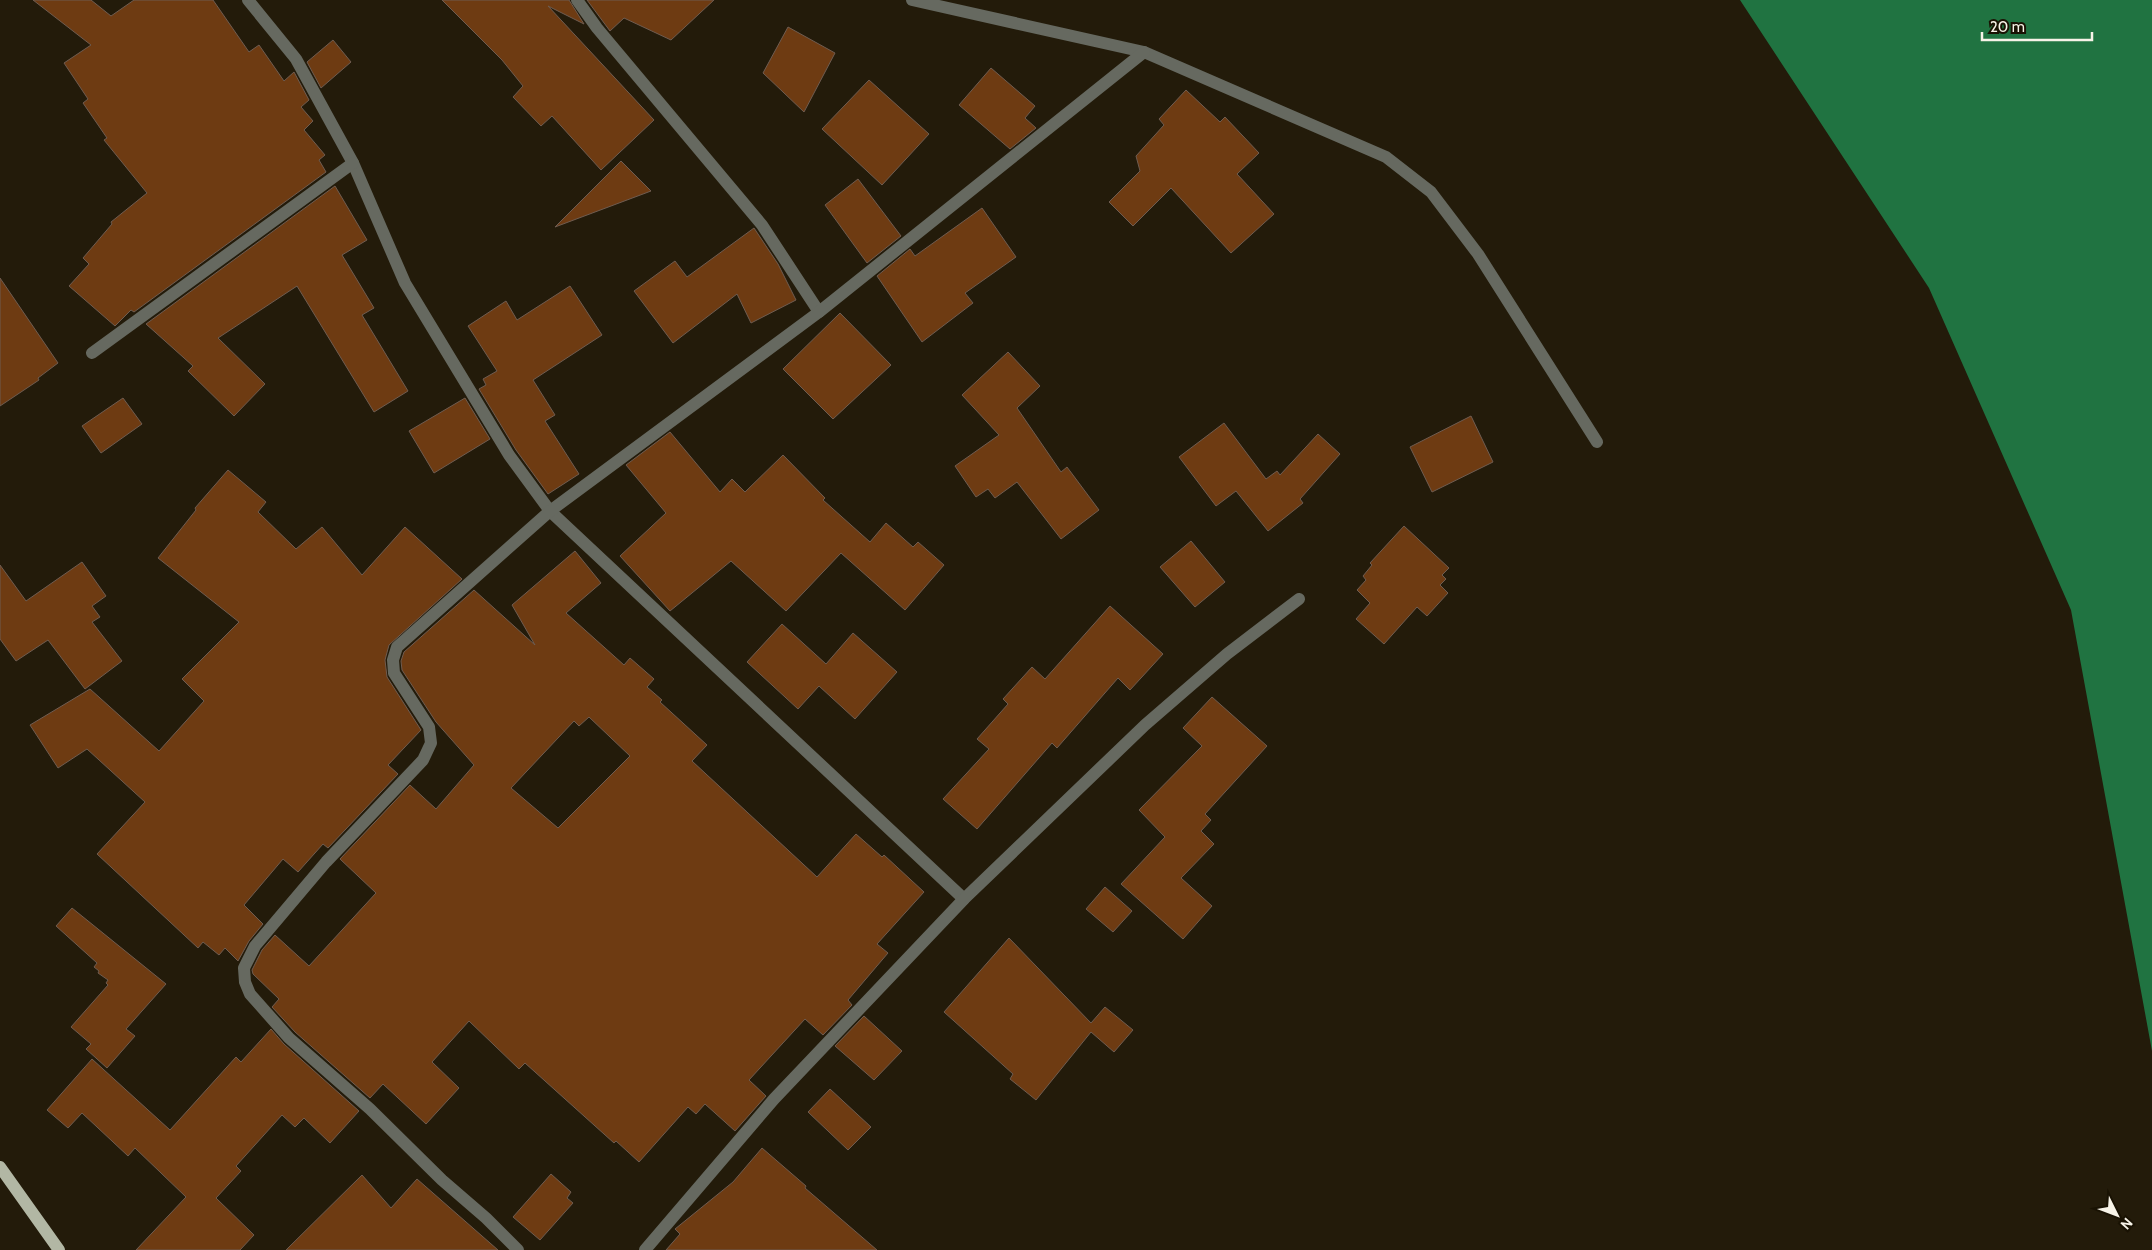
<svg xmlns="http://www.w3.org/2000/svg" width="2152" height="1250" font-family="Cabin,sans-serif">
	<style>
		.water { fill: #207341 }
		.building { fill: #6e3b12; stroke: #6f5c50; fill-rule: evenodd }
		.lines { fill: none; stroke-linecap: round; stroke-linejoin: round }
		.minor { stroke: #666960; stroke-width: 12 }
		.major { stroke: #b2b7a4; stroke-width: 12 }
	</style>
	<rect width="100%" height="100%" fill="#231b0a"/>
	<path class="water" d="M1740 0H2152V1051L2071 610 1929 288Z"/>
	<g class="building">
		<path d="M33 0H91L111 16 134 0H213L249 52 259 45 284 81 294 72 309 100 301 107 313 121 304 130 325 155 319 160 326 172 134 312 131 310 115 326 69 286 89 264 83 258 112 224 111 222 147 193 104 140 107 138 83 103 88 99 64 63 91 45Z"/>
		<path d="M442 0H569L584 24 548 6 654 120 601 170 552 116 541 126 513 97 523 86 502 60Z"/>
		<path d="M587 0H714L671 40 624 18 610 31Z"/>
		<path d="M788 27 835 53 804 112 763 73Z"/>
		<path d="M333 40 351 62 321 88 307 62Z"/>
		<path d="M991 68 1035 106 1025 118 1036 128 1010 149 959 105Z"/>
		<path d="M869 80 929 134 882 185 822 129Z"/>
		<path d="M1186 90 1220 122 1225 117 1259 153 1237 174 1274 214 1231 253 1171 188 1133 226 1109 202 1140 171 1136 156 1164 125 1159 119Z"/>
		<path d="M621 161 651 191 555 227Z"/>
		<path d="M858 179 901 236 867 263 825 205Z"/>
		<path d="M335 186 367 240 342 255 374 308 362 315 408 391 374 412 297 286 218 338 265 384 234 416 188 371 193 366 146 324Z"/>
		<path d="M982 208 1016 257 965 293 973 303 922 342 877 276 910 249 915 256Z"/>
		<path d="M754 228 778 264 796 300 751 323 737 294 673 343 634 291 675 261 687 277Z"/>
		<path d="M0 278 58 363 38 378 39 380 0 406Z"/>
		<path d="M570 286 602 335 533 380 555 415 545 421 579 474 548 494 516 450 479 389 486 385 483 379 497 371 468 326 506 301 517 320Z"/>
		<path d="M840 313 891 365 833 419 783 369Z"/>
		<path d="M1008 352 1040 386 1017 408 1061 472 1067 467 1099 510 1061 539 1017 482 995 498 988 489 976 497 955 466 999 435 962 395Z"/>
		<path d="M123 398 142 424 101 453 82 426Z"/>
		<path d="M465 398 490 439 434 473 409 431Z"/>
		<path d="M1471 416 1493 462 1432 492 1410 447Z"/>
		<path d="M1224 423 1266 479 1277 471 1280 475 1318 434 1340 454 1300 499 1303 503 1268 531 1236 491 1216 506 1179 457Z"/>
		<path d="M670 432 720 492 732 479 745 492 783 455 825 498 823 500 870 542 886 523 913 547 918 542 944 565 905 610 841 553 786 611 731 561 670 611 620 556 666 513 626 465Z"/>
		<path d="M228 470 266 502 258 512 296 549 322 527 362 575 405 527 462 579 389 645 385 660 387 677 421 730 388 765 398 774 328 848 323 844 298 872 283 859 244 905 263 924 249 941 238 961 225 948 219 955 203 942 198 948 97 854 145 802 87 749 58 768 30 725 90 689 159 751 204 701 182 679 239 622 158 558 196 510 195 508Z"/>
		<path d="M1404 526 1449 568 1442 575 1446 579 1440 585 1448 593 1427 616 1417 607 1384 644 1356 619 1370 603 1357 590 1366 580 1363 576 1372 565 1370 563Z"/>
		<path d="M1191 541 1225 582 1195 607 1160 567Z"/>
		<path d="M575 551 601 583 566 613 624 665 630 658 654 679 647 687 662 700 660 702 707 745 692 761 817 877 856 834 882 857 884 855 924 892 877 944 888 953 848 1000 852 1005 823 1035 805 1019 749 1080 766 1096 735 1131 705 1104 696 1114 688 1107 639 1162 616 1141 614 1143 525 1063 519 1069 469 1021 432 1062 459 1088 426 1124 383 1084 370 1098 295 1032 272 1007 279 999 253 974 252 970 262 950 275 935 309 966 376 893 340 859 410 785 436 809 474 765 436 722 402 670 401 661 404 652 474 590 535 645 512 605ZM589 717 630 756 558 828 511 788 574 721 579 726Z"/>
		<path d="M82 562 106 596 92 606 100 617 92 622 122 661 85 689 48 640 16 661 0 639V565L26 601Z"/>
		<path d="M1110 606 1163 654 1130 690 1118 678 1057 748 1052 743 977 829 943 799 989 749 977 739 1008 704 1003 699 1032 667 1045 679Z"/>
		<path d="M782 624 826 664 853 633 897 672 855 719 819 686 798 709 747 662Z"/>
		<path d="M1212 697 1267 746 1205 814 1211 820 1201 831 1214 844 1181 878 1212 906 1183 939 1121 884 1165 837 1139 810 1202 746 1183 728Z"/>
		<path d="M1105 887 1132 911 1113 932 1086 909Z"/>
		<path d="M72 908 166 984 126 1029 135 1036 107 1068 86 1049 91 1044 71 1027 108 985 106 983 108 980 98 973 99 971 94 967 97 963 56 926Z"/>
		<path d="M1009 938 1091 1023 1105 1007 1133 1030 1114 1052 1091 1032 1036 1100 1010 1079 1013 1074 944 1012Z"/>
		<path d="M864 1016 902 1051 874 1080 835 1046Z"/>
		<path d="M271 1029 284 1044 359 1111 330 1143 304 1118 295 1127 282 1115 236 1166 241 1171 216 1198 254 1235 240 1250H136L186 1197 135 1148 128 1156 82 1113 68 1128 47 1110 92 1059 170 1130 236 1057 241 1062Z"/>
		<path d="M830 1089 871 1127 848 1150 808 1112Z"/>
		<path d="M762 1148 806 1186 805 1188 877 1250H666L680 1234 675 1229 733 1182Z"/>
		<path d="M551 1174 571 1192 567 1198 573 1203 540 1240 513 1217Z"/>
		<path d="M362 1175 391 1208 417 1179 498 1250H286Z"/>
	</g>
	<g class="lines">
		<g class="minor">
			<path d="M248 0 296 59 353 163 405 283 509 455 550 511 964 899"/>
			<path d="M577 0 597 28 762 225 819 312"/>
			<path d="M912 0 1144 52 1386 157 1431 192 1478 254 1597 442"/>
			<path d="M92 353 353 163"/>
			<path d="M518 1250 486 1218 442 1180 370 1109 289 1038 250 994 245 982 244 968 255 946 326 862 423 760 431 743 429 727 394 673 393 660 397 647 550 511 819 312 1144 52"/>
			<path d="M645 1250 774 1099 964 899 1145 725 1227 654 1299 599"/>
		</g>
		<path class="major" d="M0 1167 59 1250"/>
	</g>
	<g transform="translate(2117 1215) rotate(132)" stroke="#191203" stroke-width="4" paint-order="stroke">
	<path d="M0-4L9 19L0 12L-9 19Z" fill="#f7f3e8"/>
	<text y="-8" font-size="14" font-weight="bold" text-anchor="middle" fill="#f7f3e8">N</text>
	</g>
	<path d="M1982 32v8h110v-8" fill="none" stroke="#f7f3e8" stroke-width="2.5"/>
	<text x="1990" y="32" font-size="15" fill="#f7f3e8" stroke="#191203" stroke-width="4" paint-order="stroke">20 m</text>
</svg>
